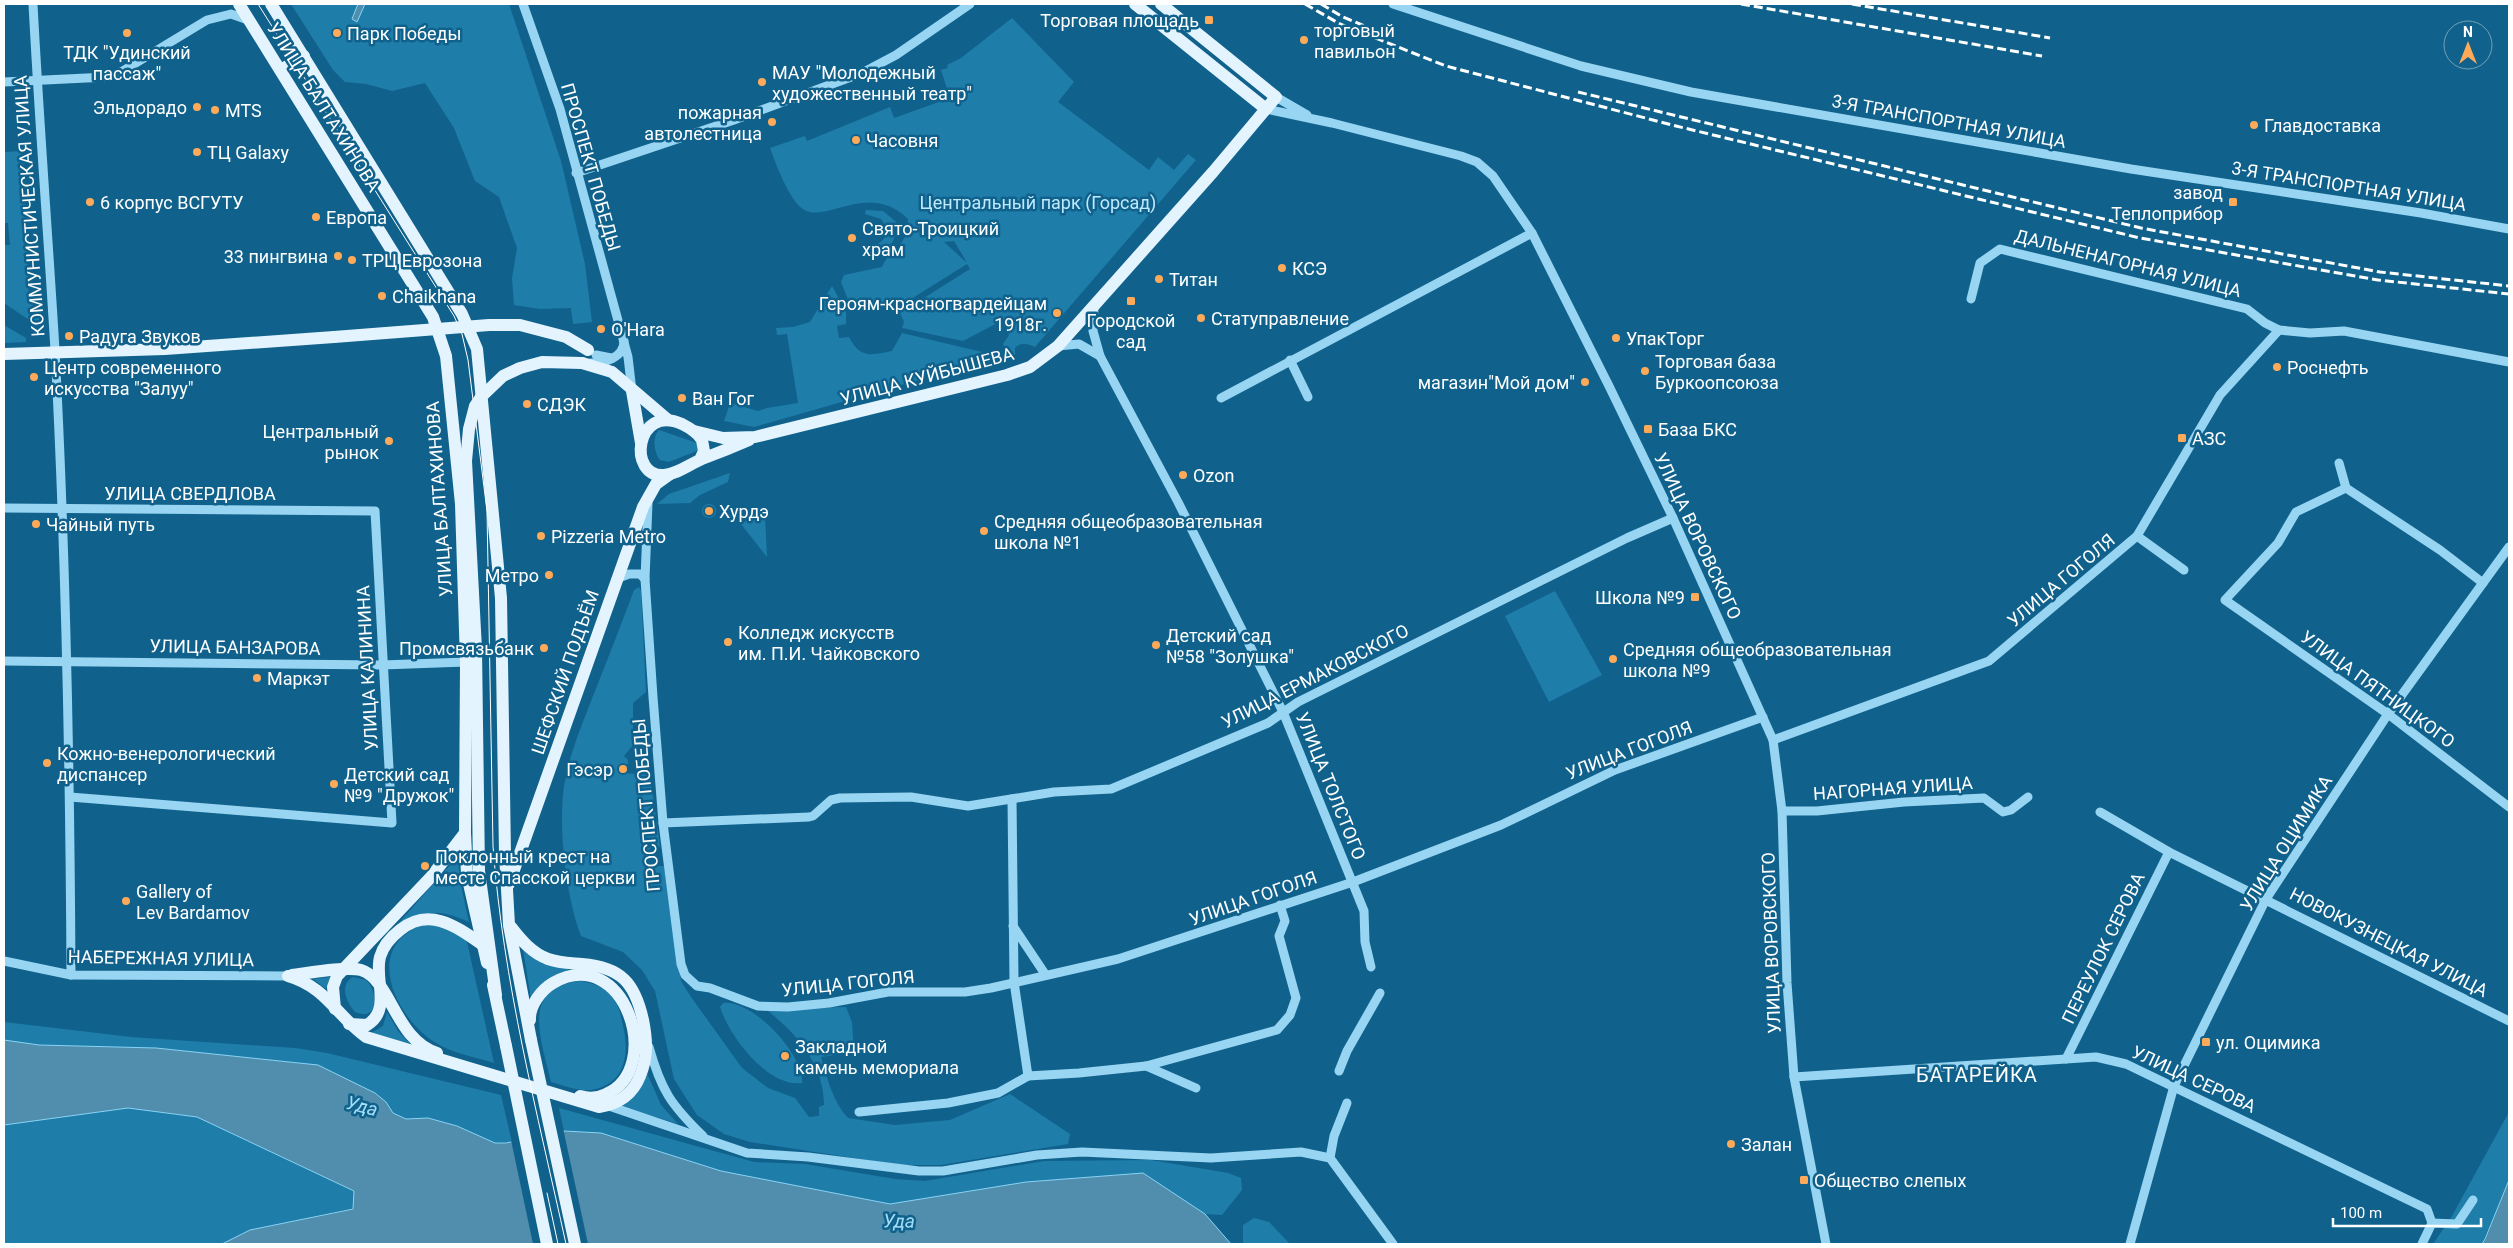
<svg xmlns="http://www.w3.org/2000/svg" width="2513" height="1248" font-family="Roboto,sans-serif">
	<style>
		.green { fill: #1f7daa; fill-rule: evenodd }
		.water { fill: #518dac; stroke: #89d4f6 }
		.pier { fill: #10628c }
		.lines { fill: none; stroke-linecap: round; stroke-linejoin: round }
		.minor { stroke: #98d5f2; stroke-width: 9 }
		.major { stroke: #e3f4ff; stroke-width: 12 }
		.tram { stroke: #fff; stroke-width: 1 }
		.rail { stroke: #fff; stroke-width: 3; stroke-dasharray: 9 4; stroke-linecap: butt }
		.major-bridge { stroke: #e3f4ff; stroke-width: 12 }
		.poi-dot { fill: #ffaa59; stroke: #10628c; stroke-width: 2 }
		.labels { text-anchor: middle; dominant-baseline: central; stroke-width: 5; stroke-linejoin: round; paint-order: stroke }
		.poi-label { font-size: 18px; fill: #fff; stroke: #10628c; text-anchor: start }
		.street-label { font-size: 18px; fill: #fff; stroke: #10628c }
		.park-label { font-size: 18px; fill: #bfe9fd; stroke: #10628c }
		.water-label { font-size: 19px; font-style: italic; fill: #a3def9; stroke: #10628c }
		.quarter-label { font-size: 20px; letter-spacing: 1px; fill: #fff; stroke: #10628c }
	</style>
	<rect width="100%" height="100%" fill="#10628c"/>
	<g class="green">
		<path d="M291 4H509L561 161 585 264 592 322 573 324 571 308 540 309 514 305 512 278 517 248 499 197 475 181 454 128 425 83 392 91 366 84 345 82 333 70Z"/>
		<path d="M1012 18 1074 82 1058 102 1149 170 1158 157 1174 170 1188 154 1196 160 1035 347C1028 344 1021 341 1015 348V357L1010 359 1003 344 1009 335 1001 321 963 341 902 328 904 322 900 313 970 269 967 264 895 309 877 301 851 307 841 282 844 275 882 267C891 246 909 247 908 219 868 180 826 225 803 209 789 200 776 164 770 148L805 136 807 141 890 107 894 118 950 98 941 70 948 68 947 65 961 58ZM954 241 966 261V262L944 242Z"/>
		<path d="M23 151 29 298H42L44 330 4 303V245H10L8 223H4V152Z"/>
		<path d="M866 210 883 211 900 225 892 243 871 257V247L881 242 889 232 881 219 865 214Z"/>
		<path d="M832 286 846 311V324L837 326 839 338 849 337C860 359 871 355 892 351L902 333 982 352 1001 350 1003 356 754 427 724 421 730 403 758 411 767 408 798 403 787 334 777 335 776 328 793 327 810 322Z"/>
		<path d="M4 325 26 338V342L4 343Z"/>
		<path d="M659 430 697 443 699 450 669 462 660 460C654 453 652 437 659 430Z"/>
		<path d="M730 473 728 482 700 495 690 503 657 504 669 494Z"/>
		<circle cx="709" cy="511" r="7"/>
		<path d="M754 516H765L767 557 741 524Z"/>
		<path d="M639 587 641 591 646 692 633 703V745L624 756 628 760V764L622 765 619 769 623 773 650 775 660 847 651 848 645 852 644 860 647 866H664L681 981 691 997 742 1068 768 1088 795 1098 809 1117 819 1116V1107L824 1105C824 1065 798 1035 768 1011L769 1009 846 1007 852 1022 854 1052 821 1057C827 1078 833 1102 848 1118L895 1125 950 1120 1010 1094 1070 1134 1068 1144 941 1165H898L750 1142 724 1134 697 1115 674 1079 655 991 642 970 623 952 581 936C566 896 558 828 564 786 569 755 582 725 593 696 607 661 621 625 634 590Z"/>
		<path d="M1555 591 1602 675 1549 702 1505 616Z"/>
		<path d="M458 856 460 881 469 922C439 909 427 910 398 924Z"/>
		<path d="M423 925C438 925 457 929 467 942L494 1063C475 1057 452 1053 436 1043 396 1019 361 947 423 925Z"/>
		<path d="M523 949 543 964 569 969 548 980 531 999Z"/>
		<path d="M330 977 326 989 313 979Z"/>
		<path d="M353 977 366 980C379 993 379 1022 355 1012 346 1003 339 984 353 977Z"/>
		<path d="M582 981C594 984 605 987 612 997 619 1005 621 1016 623 1026 629 1051 627 1081 596 1089 581 1093 566 1086 551 1082 542 1041 518 986 582 981Z"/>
		<path d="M723 1003C752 999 804 1054 802 1083 768 1088 729 1036 720 1007Z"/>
		<path d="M387 1012 398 1031 412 1046 371 1033 383 1026Z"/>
		<path d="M4 1022 131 1037 295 1048 327 1053 501 1095 512 1142 495 1143 457 1126 428 1118 406 1119 393 1113 386 1102 318 1065 156 1048 39 1045 4 1040Z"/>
		<path d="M647 1073 661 1105 678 1124 622 1106 638 1092Z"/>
		<path d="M128 1108 197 1117 354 1191V1208L250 1230 222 1244H4V1125Z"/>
		<path d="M559 1108 754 1162 805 1164 895 1179 925 1181 1044 1161 1151 1160 1228 1173 1241 1178 1242 1190 1222 1215 1205 1214 1142 1173 1026 1182 890 1204 721 1171 601 1133 564 1131Z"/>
		<path d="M2509 1112V1180L2482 1244H2433L2452 1216Z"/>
		<path d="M1254 1218 1269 1222 1290 1244H1243V1225Z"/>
	</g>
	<g class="water">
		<path d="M358 4H365L357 22 352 19Z"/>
		<path d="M4 1040 39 1045 156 1048 318 1065 375 1093 386 1102 393 1113 406 1119 428 1118 457 1126 495 1143H506L564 1131 601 1133 721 1171 890 1204 1026 1182 1143 1173 1205 1214 1231 1244H222L250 1230 353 1209 354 1191 197 1117 128 1108 4 1125Z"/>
		<path d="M2509 1180V1244H2482L2485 1239Z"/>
	</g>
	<path class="pier" d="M563 1128 588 1244H533L511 1140Z"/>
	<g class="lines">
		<g class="minor">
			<path d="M33 4C39 119 48 234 55 350 66 558 70 767 71 975"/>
			<path d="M523 4 560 109 628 357 632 391"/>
			<path d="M1393 4 1581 66 1691 92 2131 169 2421 213 2509 229"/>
			<path d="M4 82 107 77 121 72 207 20 231 14 248 20"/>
			<path d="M1276 97 1307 115"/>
			<path d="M1266 109 1332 123 1461 156 1477 162 1493 176 1532 233 1609 386 1673 518 1773 740 1782 811 1787 983 1794 1077 1826 1244"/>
			<path d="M576 173 734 120 862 73 896 55 970 4"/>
			<path d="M1971 299 1980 263 2000 249 2247 309 2265 323 2279 330 2310 333 2344 331 2509 362"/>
			<path d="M1094 306 1093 331 1100 356 1178 502 1283 712 1364 911 1365 942 1371 967"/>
			<path d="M1058 346 1079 344 1100 356"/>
			<path d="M596 355 611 358"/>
			<path d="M1290 360 1308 397"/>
			<path d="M591 363C604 363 624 358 624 341"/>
			<path d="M1221 398 1532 233"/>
			<path d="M2339 463 2346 488 2440 550 2483 583"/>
			<path d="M2346 488 2296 512 2278 543 2225 600 2388 714 2509 807"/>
			<path d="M648 503 645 579 653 697 663 823 681 964 685 975 697 986 710 988 758 1006 788 1007 829 1003 888 992H965L991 988 1118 959 1353 882 1501 825 1615 770 1763 717"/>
			<path d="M4 508 375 511 392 823 70 797"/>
			<path d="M2137 536 2184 570"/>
			<path d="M616 579 629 574H640L645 579"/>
			<path d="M4 661 382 665 466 662"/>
			<path d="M1773 740 1989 661 2137 536 2220 395 2279 330"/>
			<path d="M1012 799 1014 982 1028 1076"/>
			<path d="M1782 811H1817L1904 802 1984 798 2003 812 2011 810 2028 797"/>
			<path d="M2100 812 2169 852 2509 1021"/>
			<path d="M663 823 809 817 813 816 831 800 840 798 911 797 968 806 1054 792 1111 789 1268 723 1298 702 1627 538 1673 518"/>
			<path d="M1013 926 1045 974"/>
			<path d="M4 961 71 975 288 976"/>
			<path d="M649 1047C661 1090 671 1105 703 1136"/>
			<path d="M2066 1059 2169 852"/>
			<path d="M1146 1066 1196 1088"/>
			<path d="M1339 1071 1347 1051 1380 993"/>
			<path d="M1794 1077 2096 1057 2126 1064 2427 1209 2432 1223"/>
			<path d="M606 1105 747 1153 808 1157 919 1171H943L1037 1155 1082 1152 1211 1158 1301 1152 1330 1158 1393 1244"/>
			<path d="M859 1112 948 1103 998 1093 1028 1076 1079 1073 1146 1066 1277 1030 1290 1015 1296 998 1279 936 1285 921 1280 905"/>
			<path d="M1330 1158 1334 1136 1347 1103"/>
			<path d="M2130 1244 2174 1086 2266 899 2388 714 2509 547"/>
			<path d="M2422 1244 2432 1223 2457 1224 2473 1200"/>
		</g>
		<g class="major">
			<path d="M239 4 433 317 446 356 461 504 466 662 465 833 467 875 487 963"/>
			<path d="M271 4 462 314 477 349 501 598 505 854 509 925 531 1040"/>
			<path d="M1135 4 1266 109"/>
			<path d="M281 70 304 56"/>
			<path d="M4 354 165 349 334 337"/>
			<path d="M582 363 612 372 667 419"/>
			<path d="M632 391 641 443"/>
			<path d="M694 431 723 438 755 437 1007 375 1030 367 1058 346 1213 172 1276 97 1161 4"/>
			<path d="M700 460 704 451 702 440C698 433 690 428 682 424 635 403 627 478 664 475 678 474 690 464 702 459 718 453 733 447 749 440"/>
			<path d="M509 884 643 507 656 484 670 474"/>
			<path d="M292 975C308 973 346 966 361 970 391 979 395 1040 437 1053"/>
			<path d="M288 976C326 987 336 1015 366 1037L599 1107C618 1104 633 1094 640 1076 648 1057 647 1040 643 1020 635 983 621 967 582 964 571 963 559 963 548 959 532 953 521 940 511 927"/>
			<path d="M493 985 506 1046"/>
			<path d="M335 1009 333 987 337 976 431 877 465 833"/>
			<path d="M530 1020C529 1006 541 990 553 983 625 942 665 1069 606 1094 598 1098 589 1099 580 1096"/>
			<path d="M349 1024 367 1025C392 1010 374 979 380 957 383 946 391 937 400 930 430 906 457 927 483 945"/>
		</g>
		<g class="tram">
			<path d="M258 4 454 316 462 334 468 360 487 511 493 846C503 981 537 1112 566 1244"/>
			<path d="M547 1193 558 1244"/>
		</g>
		<g class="rail">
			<path d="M1305 4 1340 24 1446 66 1676 126 2140 238 2378 280 2509 294"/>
			<path d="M1321 4 1343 17 1377 31"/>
			<path d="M1741 4 2042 56"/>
			<path d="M1852 4 2050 38"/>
			<path d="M1578 92 2141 228 2380 272 2509 286"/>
		</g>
		<g class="major-bridge">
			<path d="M334 337 489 325H520L566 337 588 350"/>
			<path d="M496 995 479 871 476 649 466 461 469 429 475 406 481 397 503 376 520 368 542 362 582 363"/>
			<path d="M531 1040 575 1244"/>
			<path d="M506 1046 547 1244"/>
		</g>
	</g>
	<g class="poi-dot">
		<rect x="1204" y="15" width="10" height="10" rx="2.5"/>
		<circle cx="127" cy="33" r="5"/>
		<circle cx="337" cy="33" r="5"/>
		<circle cx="1304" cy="40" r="5"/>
		<circle cx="762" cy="82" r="5"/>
		<circle cx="197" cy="107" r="5"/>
		<circle cx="215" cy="110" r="5"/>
		<circle cx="772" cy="122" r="5"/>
		<circle cx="2254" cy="125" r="5"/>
		<circle cx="856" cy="140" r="5"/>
		<circle cx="197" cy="152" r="5"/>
		<circle cx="90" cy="202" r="5"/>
		<rect x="2228" y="197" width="10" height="10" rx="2.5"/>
		<circle cx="316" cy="217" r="5"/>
		<circle cx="852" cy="238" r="5"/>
		<circle cx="338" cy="256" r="5"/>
		<circle cx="352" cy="260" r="5"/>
		<circle cx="1282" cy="268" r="5"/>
		<circle cx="1159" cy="279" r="5"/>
		<circle cx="382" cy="296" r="5"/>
		<rect x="1126" y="296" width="10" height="10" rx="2.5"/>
		<circle cx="1057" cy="313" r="5"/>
		<circle cx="1201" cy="318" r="5"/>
		<circle cx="601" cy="329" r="5"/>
		<circle cx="69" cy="336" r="5"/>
		<circle cx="1616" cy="338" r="5"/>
		<circle cx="2277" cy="367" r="5"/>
		<circle cx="1645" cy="371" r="5"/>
		<circle cx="34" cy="377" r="5"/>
		<circle cx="1585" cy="382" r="5"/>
		<circle cx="682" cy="398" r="5"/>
		<circle cx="527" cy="404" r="5"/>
		<rect x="1643" y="424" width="10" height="10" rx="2.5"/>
		<rect x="2177" y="433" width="10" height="10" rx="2.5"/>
		<circle cx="389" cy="441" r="5"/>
		<circle cx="1183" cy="475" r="5"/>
		<circle cx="709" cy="511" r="5"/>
		<circle cx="36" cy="524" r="5"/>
		<circle cx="984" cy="531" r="5"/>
		<circle cx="541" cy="536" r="5"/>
		<circle cx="549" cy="575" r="5"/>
		<rect x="1690" y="592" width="10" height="10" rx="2.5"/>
		<circle cx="728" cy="642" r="5"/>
		<circle cx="1156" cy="645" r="5"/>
		<circle cx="544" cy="648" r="5"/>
		<circle cx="1613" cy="659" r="5"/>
		<circle cx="257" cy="678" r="5"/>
		<circle cx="47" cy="763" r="5"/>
		<circle cx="623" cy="769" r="5"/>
		<circle cx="334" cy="784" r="5"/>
		<circle cx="425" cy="866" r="5"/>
		<circle cx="126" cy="901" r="5"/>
		<rect x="2201" y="1037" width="10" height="10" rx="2.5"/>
		<circle cx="785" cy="1056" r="5"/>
		<circle cx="1731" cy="1144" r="5"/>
		<rect x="1799" y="1175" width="10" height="10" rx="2.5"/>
	</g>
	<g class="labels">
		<g class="poi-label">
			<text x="1199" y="20" text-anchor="end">Торговая площадь</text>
			<text x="1314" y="30">торговый<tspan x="1314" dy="21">павильон</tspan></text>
			<text x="347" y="33">Парк Победы</text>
			<text x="127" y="52" text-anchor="middle">ТДК "Удинский<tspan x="127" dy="21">пассаж"</tspan></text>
			<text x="772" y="72">МАУ "Молодежный<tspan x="772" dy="21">художественный театр"</tspan></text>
			<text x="187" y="107" text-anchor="end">Эльдорадо</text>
			<text x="225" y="110">MTS</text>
			<text x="762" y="112" text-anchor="end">пожарная<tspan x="762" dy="21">автолестница</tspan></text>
			<text x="2264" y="125">Главдоставка</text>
			<text x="866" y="140">Часовня</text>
			<text x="207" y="152">ТЦ Galaxy</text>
			<text x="2223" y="192" text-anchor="end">завод<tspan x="2223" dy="21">Теплоприбор</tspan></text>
			<text x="100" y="202">6 корпус ВСГУТУ</text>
			<text x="326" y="217">Европа</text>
			<text x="862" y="228">Свято-Троицкий<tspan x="862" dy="21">храм</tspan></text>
			<text x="328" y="256" text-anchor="end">33 пингвина</text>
			<text x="362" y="260">ТРЦ Еврозона</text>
			<text x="1292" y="268">КСЭ</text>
			<text x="1169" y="279">Титан</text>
			<text x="392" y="296">Chaikhana</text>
			<text x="1047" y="303" text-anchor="end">Героям-красногвардейцам<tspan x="1047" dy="21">1918г.</tspan></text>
			<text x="1211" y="318">Статуправление</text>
			<text x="1131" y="320" text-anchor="middle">Городской<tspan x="1131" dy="21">сад</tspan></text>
			<text x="611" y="329">O'Hara</text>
			<text x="79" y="336">Радуга Звуков</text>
			<text x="1626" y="338">УпакТорг</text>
			<text x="1655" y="361">Торговая база<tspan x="1655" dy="21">Буркоопсоюза</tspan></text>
			<text x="44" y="367">Центр современного<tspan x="44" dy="21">искусства "Залуу"</tspan></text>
			<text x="2287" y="367">Роснефть</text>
			<text x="1575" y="382" text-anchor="end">магазин"Мой дом"</text>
			<text x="692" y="398">Ван Гог</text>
			<text x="537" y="404">СДЭК</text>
			<text x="1658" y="429">База БКС</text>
			<text x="379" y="431" text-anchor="end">Центральный<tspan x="379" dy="21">рынок</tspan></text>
			<text x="2192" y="438">АЗС</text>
			<text x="1193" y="475">Ozon</text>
			<text x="719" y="511">Хурдэ</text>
			<text x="994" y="521">Средняя общеобразовательная<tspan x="994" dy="21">школа №1</tspan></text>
			<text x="46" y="524">Чайный путь</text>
			<text x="551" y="536">Pizzeria Metro</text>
			<text x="539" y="575" text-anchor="end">Метро</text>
			<text x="1685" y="597" text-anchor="end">Школа №9</text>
			<text x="738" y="632">Колледж искусств<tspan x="738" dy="21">им. П.И. Чайковского</tspan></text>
			<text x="1166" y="635">Детский сад<tspan x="1166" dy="21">№58 "Золушка"</tspan></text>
			<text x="534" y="648" text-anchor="end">Промсвязьбанк</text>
			<text x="1623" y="649">Средняя общеобразовательная<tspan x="1623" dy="21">школа №9</tspan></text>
			<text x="267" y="678">Маркэт</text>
			<text x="57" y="753">Кожно-венерологический<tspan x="57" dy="21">диспансер</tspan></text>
			<text x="613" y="769" text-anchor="end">Гэсэр</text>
			<text x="344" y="774">Детский сад<tspan x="344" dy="21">№9 "Дружок"</tspan></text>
			<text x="435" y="856">Поклонный крест на<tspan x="435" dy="21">месте Спасской церкви</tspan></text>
			<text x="136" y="891">Gallery of<tspan x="136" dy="21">Lev Bardamov</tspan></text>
			<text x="2216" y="1042">ул. Оцимика</text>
			<text x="795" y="1046">Закладной<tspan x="795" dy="21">камень мемориала</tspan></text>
			<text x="1741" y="1144">Залан</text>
			<text x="1814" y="1180">Общество слепых</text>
		</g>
		<g class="street-label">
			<text transform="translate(324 107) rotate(58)">УЛИЦА БАЛТАХИНОВА</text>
			<text transform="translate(1949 121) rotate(10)">3-Я ТРАНСПОРТНАЯ УЛИЦА</text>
			<text transform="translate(591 167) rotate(74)">ПРОСПЕКТ ПОБЕДЫ</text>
			<text transform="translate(2349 186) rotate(9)">3-Я ТРАНСПОРТНАЯ УЛИЦА</text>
			<text transform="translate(29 206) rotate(-94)">КОММУНИСТИЧЕСКАЯ УЛИЦА</text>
			<text transform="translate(2128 263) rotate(14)">ДАЛЬНЕНАГОРНАЯ УЛИЦА</text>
			<text transform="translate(927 376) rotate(-15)">УЛИЦА КУЙБЫШЕВА</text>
			<text x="190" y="493">УЛИЦА СВЕРДЛОВА</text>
			<text transform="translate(439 499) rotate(-94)">УЛИЦА БАЛТАХИНОВА</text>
			<text transform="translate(1698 536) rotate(65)">УЛИЦА ВОРОВСКОГО</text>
			<text transform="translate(2061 580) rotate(-40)">УЛИЦА ГОГОЛЯ</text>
			<text transform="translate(235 647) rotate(1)">УЛИЦА БАНЗАРОВА</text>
			<text transform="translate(367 668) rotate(-93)">УЛИЦА КАЛИНИНА</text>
			<text transform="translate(565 672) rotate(-71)">ШЕФСКИЙ ПОДЪЁМ</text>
			<text transform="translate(1315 676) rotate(-27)">УЛИЦА ЕРМАКОВСКОГО</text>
			<text transform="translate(2378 689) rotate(36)">УЛИЦА ПЯТНИЦКОГО</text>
			<text transform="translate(1629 750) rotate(-21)">УЛИЦА ГОГОЛЯ</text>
			<text transform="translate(1331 786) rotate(68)">УЛИЦА ТОЛСТОГО</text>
			<text transform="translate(1893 788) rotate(-4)">НАГОРНАЯ УЛИЦА</text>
			<text transform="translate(646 805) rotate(-95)">ПРОСПЕКТ ПОБЕДЫ</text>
			<text transform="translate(2286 843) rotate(-58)">УЛИЦА ОЦИМИКА</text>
			<text transform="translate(1253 898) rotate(-19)">УЛИЦА ГОГОЛЯ</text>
			<text transform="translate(2389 942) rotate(27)">НОВОКУЗНЕЦКАЯ УЛИЦА</text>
			<text transform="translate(1771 943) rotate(-92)">УЛИЦА ВОРОВСКОГО</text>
			<text transform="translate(2103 948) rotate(-64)">ПЕРЕУЛОК СЕРОВА</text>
			<text transform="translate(161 958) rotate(1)">НАБЕРЕЖНАЯ УЛИЦА</text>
			<text transform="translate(848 983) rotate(-6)">УЛИЦА ГОГОЛЯ</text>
			<text transform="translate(2194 1079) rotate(25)">УЛИЦА СЕРОВА</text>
		</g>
		<g class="park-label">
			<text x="1038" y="202">Центральный парк (Горсад)</text>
		</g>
		<g class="water-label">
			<text transform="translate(362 1106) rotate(15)">Уда</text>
			<text transform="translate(899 1221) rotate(1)">Уда</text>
		</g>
		<g class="quarter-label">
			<text x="1977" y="1075">БАТАРЕЙКА</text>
		</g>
	</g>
	<rect width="2513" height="1248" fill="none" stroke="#ffffff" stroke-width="10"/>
	<g transform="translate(2468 45)"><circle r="24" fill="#10628c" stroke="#70a1ba"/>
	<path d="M0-4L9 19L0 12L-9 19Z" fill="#ffaa59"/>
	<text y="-8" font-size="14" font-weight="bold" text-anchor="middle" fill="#ffffff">N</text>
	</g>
	<path d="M2333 1218v8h148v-8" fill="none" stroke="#ffffff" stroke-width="2.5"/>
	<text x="2340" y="1218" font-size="15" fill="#ffffff" stroke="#10628c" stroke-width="4" paint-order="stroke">100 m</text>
</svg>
